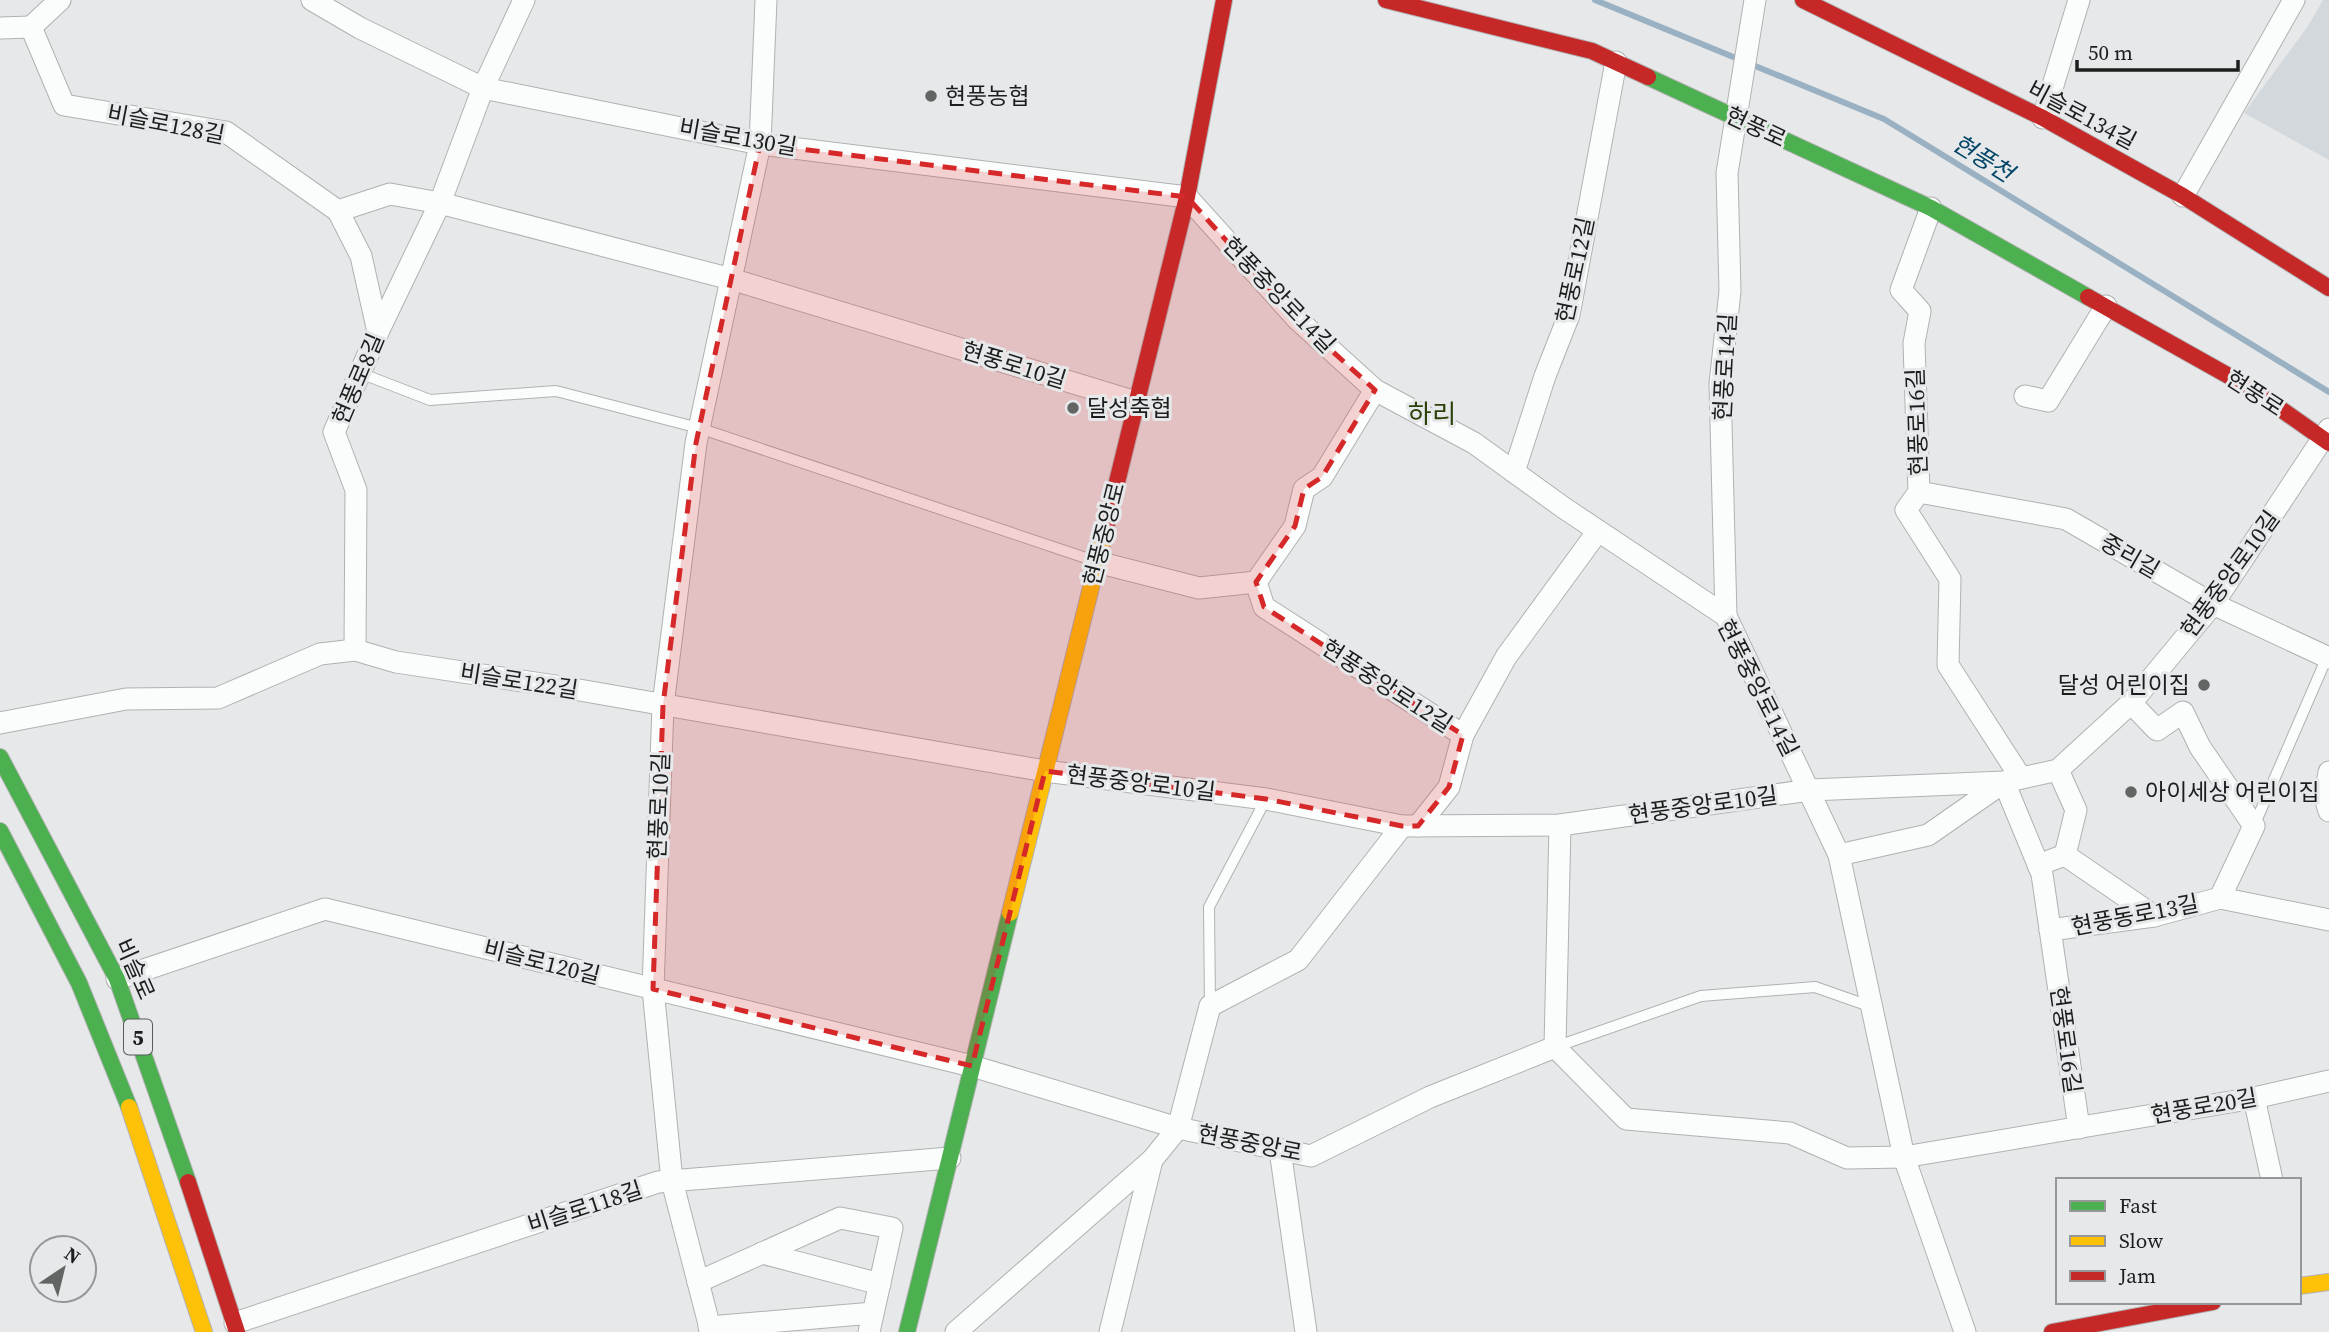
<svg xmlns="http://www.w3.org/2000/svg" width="2329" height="1332" font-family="'Source Serif 4','Noto Sans KR',serif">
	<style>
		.built { fill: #d3d8dc }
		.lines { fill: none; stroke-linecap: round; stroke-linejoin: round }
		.stream { stroke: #99b1c2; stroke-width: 6 }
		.lane-casing { stroke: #b1b1b2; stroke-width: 12 }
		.street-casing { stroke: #b1b1b2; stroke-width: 23 }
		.fast-casing { stroke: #b1b1b2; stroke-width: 18 }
		.slow-casing { stroke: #b1b1b2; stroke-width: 18 }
		.jam-casing { stroke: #b1b1b2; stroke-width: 18 }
		.lane { stroke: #fbfcfc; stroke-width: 10 }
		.street { stroke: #fbfcfc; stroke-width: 21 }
		.fast { stroke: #4caf50; stroke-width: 16 }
		.slow { stroke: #ffc107; stroke-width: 16 }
		.jam { stroke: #c62828; stroke-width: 16 }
		.marked { fill: #d62828; fill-opacity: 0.2; stroke: #d62828; stroke-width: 5; stroke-dasharray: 14 9; stroke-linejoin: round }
		.poi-dot { fill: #636464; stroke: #e6e8ea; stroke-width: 2.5 }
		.labels { text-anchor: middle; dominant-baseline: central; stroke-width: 6; stroke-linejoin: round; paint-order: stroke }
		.shield { fill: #e6e8ea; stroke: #595a5a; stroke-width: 2 }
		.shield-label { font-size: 21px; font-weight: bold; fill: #1c1d1d }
		.poi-label { font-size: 23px; fill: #1c1d1d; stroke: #e6e8ea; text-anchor: start }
		.street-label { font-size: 23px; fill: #1c1d1d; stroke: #e6e8ea }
		.water-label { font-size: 24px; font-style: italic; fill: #044668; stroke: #e6e8ea }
		.quarter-label { font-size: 26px; fill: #2d400a; stroke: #e6e8ea }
	</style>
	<rect width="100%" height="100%" fill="#e7e8e9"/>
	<path class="built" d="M2323 0H2329V160L2244 113 2308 26Z"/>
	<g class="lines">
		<path class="stream" d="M1595 0 1884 119 2329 392"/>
		<defs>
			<g id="lane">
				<path d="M360 373 430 400 556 391 699 428 1095 561"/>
				<path d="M2254 826 2327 657"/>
				<path d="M1210 1006 1209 907 1266 799"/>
				<path d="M1555 1047 1701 996 1815 987 1872 1007"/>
			</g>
			<g id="street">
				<path d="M312 0 360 28 483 88 760 144 1187 197 1298 320 1375 390 1474 443 1564 508 1726 616 1839 855 1904 1157 1965 1332"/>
				<path d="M31 27 64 105 226 132 338 211 390 194 440 203 731 279 1136 402"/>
				<path d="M31 27 60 0"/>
				<path d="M0 28 31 27"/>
				<path d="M2043 118 2079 0"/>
				<path d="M2183 196 2294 0"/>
				<path d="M1931 208 1901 290 1920 311 1914 343 1919 492 1906 510 1950 579 1948 665 2021 778"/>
				<path d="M338 211 361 256 378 332"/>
				<path d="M2025 396 2048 401 2106 306"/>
				<path d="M1514 472 1545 376 1569 315 1616 62"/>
				<path d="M1919 492 2066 519 2213 604 2329 658"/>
				<path d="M1097 562 1199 588 1256 582 1264 607 1463 735 1506 657 1598 531"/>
				<path d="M1256 582 1295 526 1304 489 1322 477 1375 390"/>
				<path d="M1726 616 1720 384 1730 291 1727 173 1755 0"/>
				<path d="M355 650 356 490 334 432 378 332 440 203 483 88 524 0"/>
				<path d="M2131 703 2157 730 2183 712 2200 747 2254 826 2220 898"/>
				<path d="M0 723 126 699 218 698 320 654 355 650 396 662 562 687 1045 771 1266 799 1402 826 1560 825 1810 790 2004 782 2058 770 2131 703 2213 604 2329 429"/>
				<path d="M2329 772 2325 797 2329 811"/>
				<path d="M1560 825 1555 1047 1626 1119 1790 1133 1847 1158 1904 1157 2254 1098 2329 1081"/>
				<path d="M1418 826 1449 787 1463 735"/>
				<path d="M1839 855 1928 835 2004 782 2042 874 2079 1128"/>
				<path d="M2065 855 2154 916"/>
				<path d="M2038 865 2065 855 2076 810 2058 770"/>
				<path d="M2050 930 2154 916 2220 898 2329 920"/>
				<path d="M117 979 325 909 972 1066 1178 1128 1311 1156 1430 1097 1555 1047"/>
				<path d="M2254 1098 2272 1180"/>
				<path d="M1280 1150 1306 1332"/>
				<path d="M762 1253 880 1284"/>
				<path d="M698 1282 840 1218 892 1228 869 1332"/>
				<path d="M235 1323 658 1182 950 1158"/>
				<path d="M709 1327 873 1313"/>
				<path d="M711 1332 672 1181 653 989 663 705 696 443 760 144 766 0"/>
				<path d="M956 1332 1152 1160"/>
				<path d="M1110 1332 1152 1160 1178 1128 1210 1006 1298 960 1402 826"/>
			</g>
			<g id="fast">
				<path d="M1648 77 1931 208 2088 297"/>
				<path d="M0 757 117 979 188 1182"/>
				<path d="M0 831 79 983 129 1107"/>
				<path d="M907 1332 1010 913"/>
			</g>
			<g id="slow">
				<path d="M1010 913 1105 531"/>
				<path d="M129 1107 204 1332"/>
				<path d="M2299 1286 2329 1282"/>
			</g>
			<g id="jam">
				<path d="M1386 0 1592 51 1648 77"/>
				<path d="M1803 0 2043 118 2183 196 2329 288"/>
				<path d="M2088 297 2252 389 2329 443"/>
				<path d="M1105 531 1187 197 1224 0"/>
				<path d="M188 1182 237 1332"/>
				<path d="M2052 1332 2213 1302"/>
			</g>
		</defs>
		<use href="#lane" class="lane-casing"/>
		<use href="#street" class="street-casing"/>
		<use href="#fast" class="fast-casing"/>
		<use href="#slow" class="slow-casing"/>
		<use href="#jam" class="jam-casing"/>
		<use href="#lane" class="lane"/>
		<use href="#street" class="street"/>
		<use href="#fast" class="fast"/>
		<use href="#slow" class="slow"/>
		<use href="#jam" class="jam"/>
	</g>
	<path class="marked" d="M760 144 1187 197 1298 320 1375 390 1322 477 1304 489 1295 526 1256 582 1264 607 1463 735 1449 787 1418 826H1402L1266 799 1045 771 972 1066 653 989 663 705 696 443Z"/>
	<g class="poi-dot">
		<circle cx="931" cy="96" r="7"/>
		<circle cx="1073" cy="408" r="7"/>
		<circle cx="2204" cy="685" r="7"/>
		<circle cx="2131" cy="792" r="7"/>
	</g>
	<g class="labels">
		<rect class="shield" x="124" y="1019.5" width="28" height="35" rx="5"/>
		<g class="shield-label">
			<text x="138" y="1037">5</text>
		</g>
		<g class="poi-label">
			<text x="945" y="96">현풍농협</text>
			<text x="1087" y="408">달성축협</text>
			<text x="2190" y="685" text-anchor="end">달성 어린이집</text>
			<text x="2145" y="792">아이세상 어린이집</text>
		</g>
		<g class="street-label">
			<text transform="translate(2082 115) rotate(28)">비슬로134길</text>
			<text transform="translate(166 124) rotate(11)">비슬로128길</text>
			<text transform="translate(1756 127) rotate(25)">현풍로</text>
			<text transform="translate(738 137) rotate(10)">비슬로130길</text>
			<text transform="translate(1575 270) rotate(-78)">현풍로12길</text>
			<text transform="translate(1279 295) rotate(46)">현풍중앙로14길</text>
			<text transform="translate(1014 365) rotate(17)">현풍로10길</text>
			<text transform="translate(1725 367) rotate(-87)">현풍로14길</text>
			<text transform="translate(358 379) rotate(-67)">현풍로8길</text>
			<text transform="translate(2255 393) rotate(33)">현풍로</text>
			<text transform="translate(1917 422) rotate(-92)">현풍로16길</text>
			<text transform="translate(1104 534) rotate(-76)">현풍중앙로</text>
			<text transform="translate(2130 556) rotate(30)">중리길</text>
			<text transform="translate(2230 574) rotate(-54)">현풍중앙로10길</text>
			<text transform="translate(519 681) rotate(9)">비슬로122길</text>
			<text transform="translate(1387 686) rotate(33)">현풍중앙로12길</text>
			<text transform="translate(1758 688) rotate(63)">현풍중앙로14길</text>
			<text transform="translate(1141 783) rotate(7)">현풍중앙로10길</text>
			<text transform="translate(1703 805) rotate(-8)">현풍중앙로10길</text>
			<text transform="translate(659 806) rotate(-88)">현풍로10길</text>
			<text transform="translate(2135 915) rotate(-11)">현풍동로13길</text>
			<text transform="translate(542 962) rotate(14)">비슬로120길</text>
			<text transform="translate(135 969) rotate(66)">비슬로</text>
			<text transform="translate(2066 1040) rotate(82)">현풍로16길</text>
			<text transform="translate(2204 1106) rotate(-10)">현풍로20길</text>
			<text transform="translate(1250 1143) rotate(11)">현풍중앙로</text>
			<text transform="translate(585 1207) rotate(-18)">비슬로118길</text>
		</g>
		<g class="water-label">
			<text transform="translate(1983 158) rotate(32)">현풍천</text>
		</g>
		<g class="quarter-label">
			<text x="1432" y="414">하리</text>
		</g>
	</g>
	<rect x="2056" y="1178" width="245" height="126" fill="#e6e8ea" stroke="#959798" stroke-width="2"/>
	<rect x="2070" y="1201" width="35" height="10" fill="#4caf50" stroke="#959798" stroke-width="2"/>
	<text x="2119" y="1213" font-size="21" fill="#1c1d1d">Fast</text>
	<rect x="2070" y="1236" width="35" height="10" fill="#ffc107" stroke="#959798" stroke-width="2"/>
	<text x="2119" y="1248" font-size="21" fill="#1c1d1d">Slow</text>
	<rect x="2070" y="1271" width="35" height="10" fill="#c62828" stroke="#959798" stroke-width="2"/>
	<text x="2119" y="1283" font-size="21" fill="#1c1d1d">Jam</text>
	<g transform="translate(63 1269) rotate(35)"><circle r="33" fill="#e6e8ea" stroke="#959798" stroke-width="2"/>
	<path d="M0-5L12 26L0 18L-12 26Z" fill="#636464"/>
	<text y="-10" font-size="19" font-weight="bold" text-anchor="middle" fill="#1c1d1d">N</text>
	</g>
	<path d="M2077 60v10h161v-10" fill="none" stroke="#1c1d1d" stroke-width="3.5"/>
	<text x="2088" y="60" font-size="21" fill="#1c1d1d" stroke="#e6e8ea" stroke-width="5" paint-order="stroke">50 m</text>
</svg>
